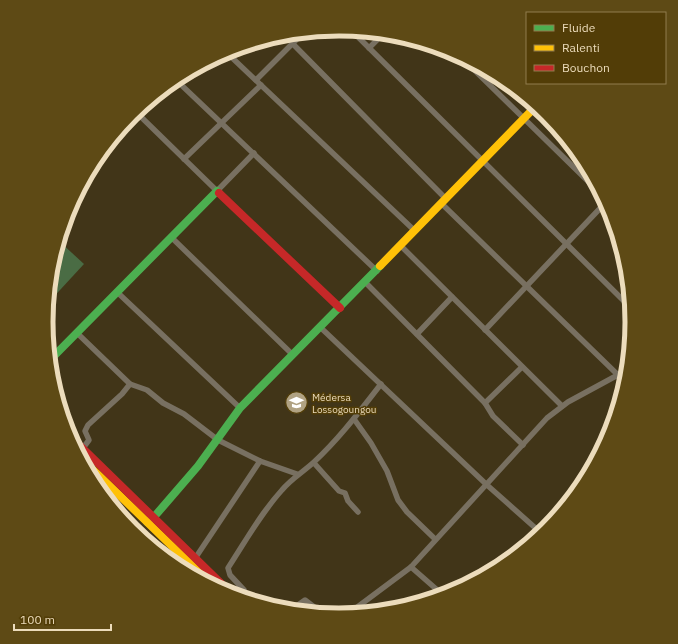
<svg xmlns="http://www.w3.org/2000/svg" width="678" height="644" font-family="'IBM Plex Sans',sans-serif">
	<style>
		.pitch { fill: #4a6c44 }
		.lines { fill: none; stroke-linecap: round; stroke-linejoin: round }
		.street { stroke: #787061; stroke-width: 5.5 }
		.fast { stroke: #4caf50; stroke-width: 8 }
		.slow { stroke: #ffc107; stroke-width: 8 }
		.jam { stroke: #c62828; stroke-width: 8 }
		.labels { text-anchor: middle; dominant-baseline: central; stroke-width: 3; stroke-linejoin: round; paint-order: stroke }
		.poi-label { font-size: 10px; fill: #ecdcbc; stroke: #523d07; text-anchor: start }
		.rim { fill: none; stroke: #ecdcbc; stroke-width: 5 }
	</style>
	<rect width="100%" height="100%" fill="#413518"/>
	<path class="pitch" d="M59 241 84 264 48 303 52 265Z"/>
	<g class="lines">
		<g class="street">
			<path d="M351 30 630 307"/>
			<path d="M292 43 446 199"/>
			<path d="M369 48 384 33"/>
			<path d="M226 52 415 231"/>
			<path d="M460 56 600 193"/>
			<path d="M175 79 377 271"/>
			<path d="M256 80 303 33"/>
			<path d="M136 112 217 191 254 153"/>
			<path d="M184 159 261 85"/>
			<path d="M442 204 618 375"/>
			<path d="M171 237 293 355"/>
			<path d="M401 246 562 406"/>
			<path d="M365 282 485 403 493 416 523 445"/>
			<path d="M117 292 240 408"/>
			<path d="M320 327 487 485 541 533"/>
			<path d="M485 330 606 202"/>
			<path d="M77 333 130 384 122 394 88 425 85 431 89 440 83 448"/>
			<path d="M417 334 452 297"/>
			<path d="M130 384 147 390 163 403 184 414 218 440 260 461 297 474"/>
			<path d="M485 403 522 367"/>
			<path d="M354 419 371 443 387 471 398 500 407 512 435 539"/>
			<path d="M314 463 339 491 345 493 348 501 358 512"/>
			<path d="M533 540 561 512"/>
			<path d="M192 559 196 557 260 461"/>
			<path d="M411 567 443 595"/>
			<path d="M241 597 244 590 230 575 228 568C245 542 261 513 282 490 291 479 303 472 314 462 339 439 360 411 381 384"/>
			<path d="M291 610 305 600 322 613"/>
			<path d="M348 614 411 567 547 418 568 402 627 370"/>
		</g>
		<g class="fast">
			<path d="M50 360 217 191 219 193"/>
			<path d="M147 522 154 517 198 466 240 408 380 266"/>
		</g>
		<g class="slow">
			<path d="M380 266 536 106"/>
			<path d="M82 459 211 584"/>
		</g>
		<g class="jam">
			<path d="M219 193 340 308"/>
			<path d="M69 435 233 595"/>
		</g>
	</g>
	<defs>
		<symbol id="school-disc" viewBox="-11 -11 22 22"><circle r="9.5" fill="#b0a283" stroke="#523d07"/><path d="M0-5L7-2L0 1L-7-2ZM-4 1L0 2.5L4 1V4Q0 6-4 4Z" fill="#fff"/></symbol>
	</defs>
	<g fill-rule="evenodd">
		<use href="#school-disc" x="284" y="390" width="25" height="25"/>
	</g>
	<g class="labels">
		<g class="poi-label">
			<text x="312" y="397">Médersa<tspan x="312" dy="12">Lossogoungou</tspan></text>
		</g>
	</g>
	<path d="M0 0H678V644H0ZM53 322a286 286 0 1 1 572 0a286 286 0 1 1-572 0Z" fill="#5e4a15" fill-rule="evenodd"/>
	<path class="rim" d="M53 322a286 286 0 1 1 572 0a286 286 0 1 1-572 0Z"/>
	<rect x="526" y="12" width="140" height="72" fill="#523d07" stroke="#907d4f"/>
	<rect x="534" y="25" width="20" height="6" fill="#4caf50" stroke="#907d4f"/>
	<text x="562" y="32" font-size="12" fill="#ecdcbc">Fluide</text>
	<rect x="534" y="45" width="20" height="6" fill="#ffc107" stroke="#907d4f"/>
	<text x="562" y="52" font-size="12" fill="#ecdcbc">Ralenti</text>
	<rect x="534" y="65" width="20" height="6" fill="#c62828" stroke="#907d4f"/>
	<text x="562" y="72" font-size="12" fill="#ecdcbc">Bouchon</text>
	<path d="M14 624v6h97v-6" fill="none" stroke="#ecdcbc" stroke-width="2"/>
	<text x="20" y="624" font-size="12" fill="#ecdcbc" stroke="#523d07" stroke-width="3" paint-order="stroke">100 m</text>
</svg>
